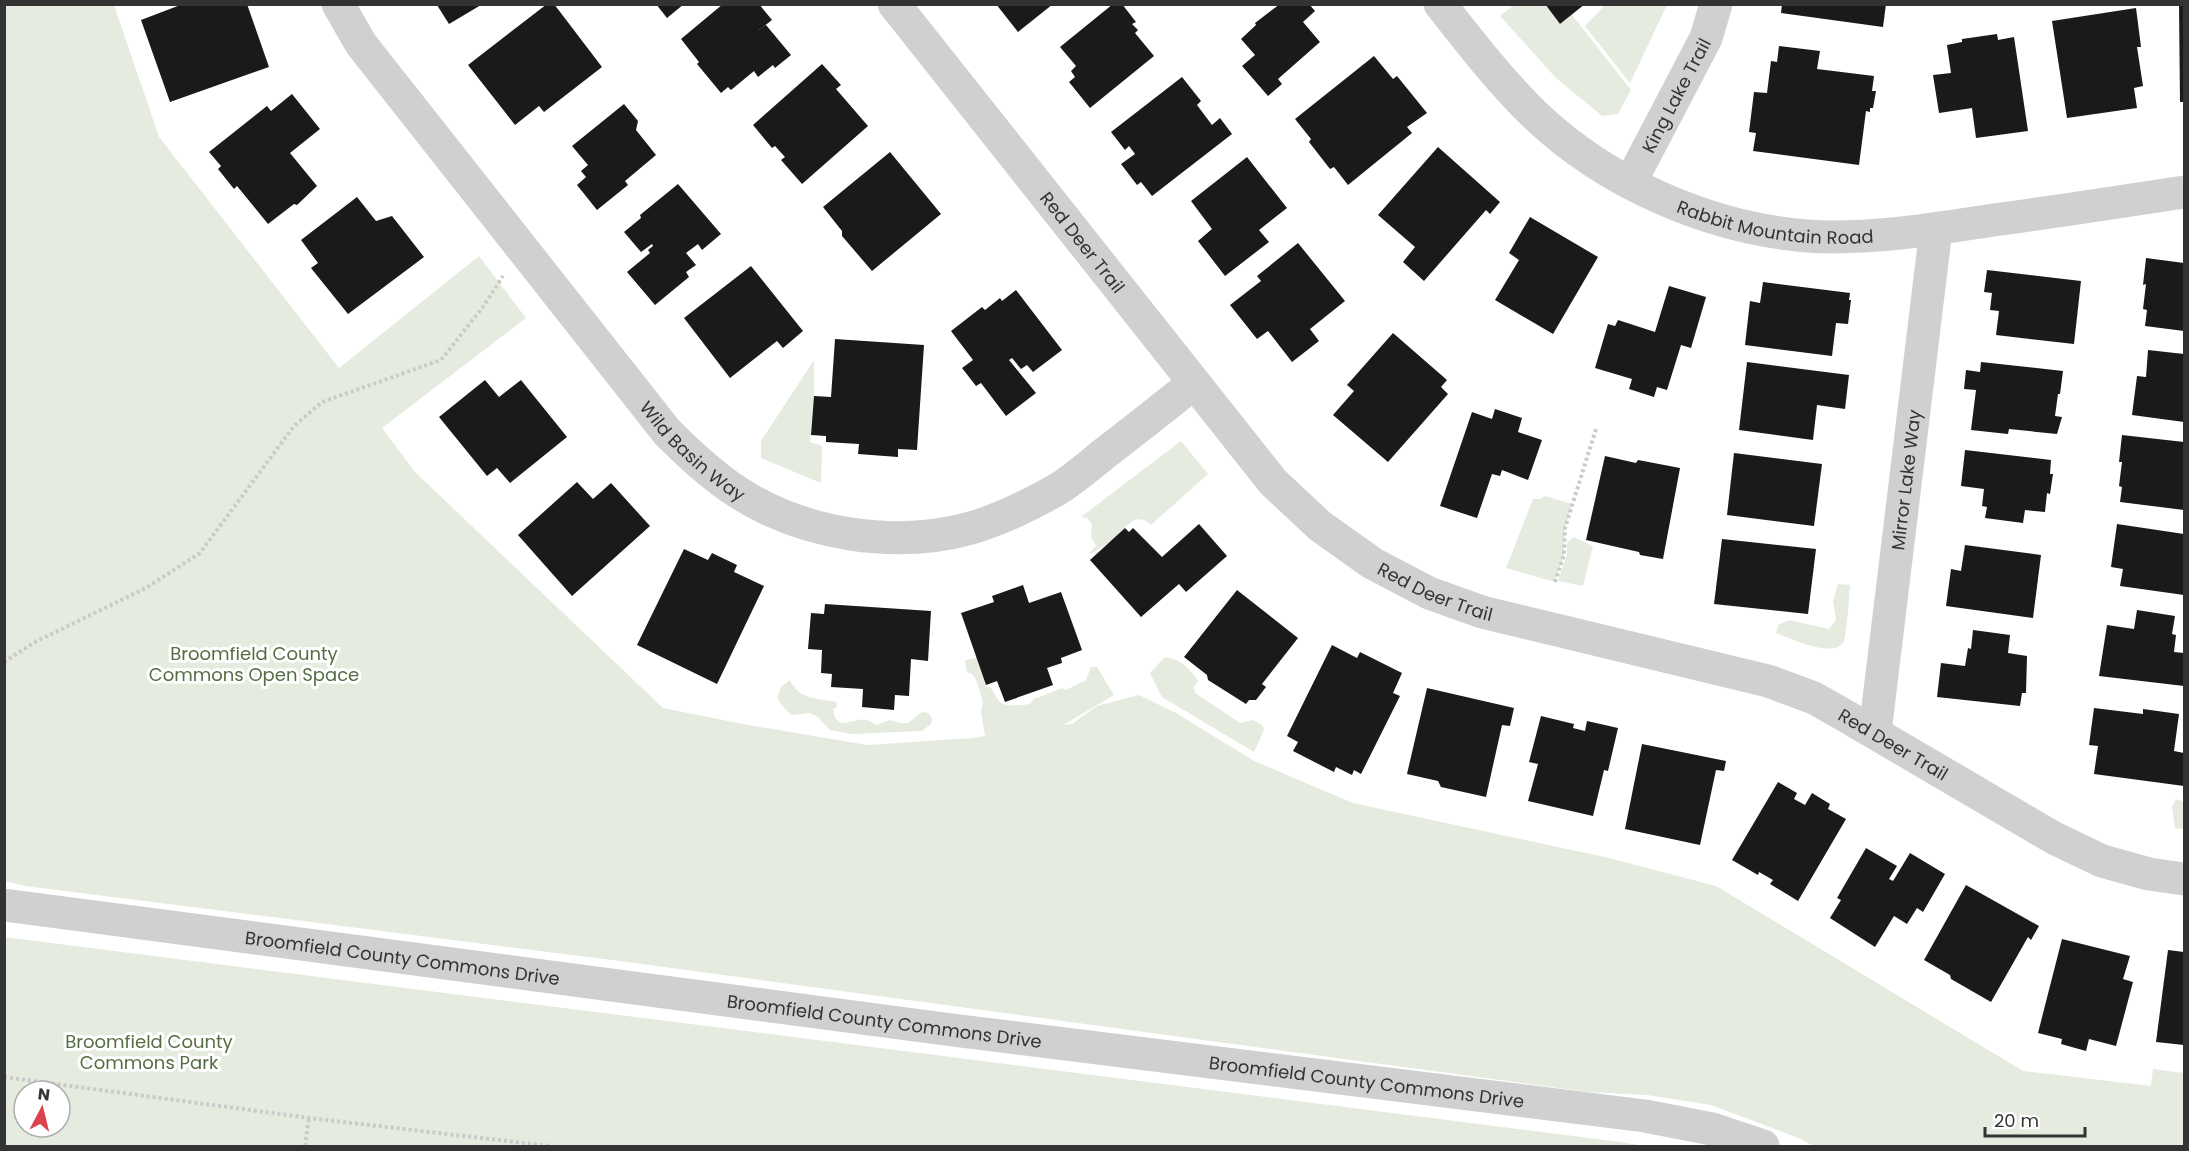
<svg xmlns="http://www.w3.org/2000/svg" width="2189" height="1151" font-family="Poppins,sans-serif">
	<style>
		.green { fill: #e5ebdf; fill-rule: evenodd }
		.building { fill: #1a1a1a }
		.lines { fill: none; stroke-linecap: round; stroke-linejoin: round }
		.path { stroke: #cacaca; stroke-width: 4; stroke-dasharray: 3 3; stroke-linecap: butt }
		.minor { stroke: #d0d0d0; stroke-width: 33 }
		.labels { text-anchor: middle; dominant-baseline: central; stroke-width: 6; stroke-linejoin: round; paint-order: stroke }
		.street-label { font-size: 18px; fill: #333; stroke: #fff }
		.park-label { font-size: 18px; fill: #556d41; stroke: #fff }
	</style>
	<rect width="100%" height="100%" fill="#fff"/>
	<g class="green">
		<path d="M1515 4 1545 5 1560 24 1572 15 1631 90 1618 114 1602 116 1556 78 1500 16Z"/>
		<path d="M5 5H114L159 137 339 368 479 256 526 318 382 428 415 472 663 708 748 725 867 745 972 738 985 736 981 712 983 702 976 679 971 673H967L965 660 977 658 986 687H990C993 691 996 697 999 701 1006 708 1022 705 1030 704L1034 699 1062 688 1066 690 1086 680 1091 667H1097L1114 695 1063 725 1072 724 1097 706 1139 695 1176 713 1254 761 1353 803 1609 858 1716 886 2023 1071 2151 1086 2153 1069 2184 1073V1146H1813L1801 1139 1711 1105 1647 1095 1588 1092 620 961 25 886 5 881Z"/>
		<path d="M1605 5H1667L1630 83 1585 26Z"/>
		<path d="M814 360V395L810 442 822 446 821 483 761 458V441Z"/>
		<path d="M1181 441 1208 474 1151 525C1136 512 1129 524 1119 534 1111 542 1100 548 1091 554L1090 552 1096 546 1091 537 1092 524 1087 518 1081 517Z"/>
		<path d="M1545 496 1572 504 1565 528 1564 555 1555 582 1506 568 1533 499H1540Z"/>
		<path d="M1574 537 1593 546 1583 586 1558 581 1567 555V543Z"/>
		<path d="M1838 584 1850 585C1849 597 1847 632 1844 641 1835 660 1790 638 1776 633L1778 625 1789 620 1829 629 1836 620 1833 601Z"/>
		<path d="M1165 657C1181 659 1189 668 1198 681L1194 687 1195 693 1240 723 1253 720 1262 725 1264 730 1254 752 1162 697 1150 673Z"/>
		<path d="M790 680C799 700 817 698 837 702L836 708H833L835 718 841 723C857 723 863 714 876 725L890 720 900 723H908L922 712 928 713 932 718 931 724 922 731 851 734 830 730 818 717 810 713 792 715 785 709 777 698 781 687Z"/>
		<path d="M2176 799 2184 802V829L2175 828 2172 807Z"/>
		<path d="M4 937 1621 1142 1643 1146H5ZM24 1091H60V1127H24Z"/>
	</g>
	<g class="building">
		<path d="M183 4H247L269 67 170 102 141 20Z"/>
		<path d="M547 4H554L602 67 544 112 539 106 515 125 468 65Z"/>
		<path d="M656 4H684L667 18Z"/>
		<path d="M723 4H759L772 20 759 30 766 25 791 55 775 68 773 65 758 77 754 71 731 90 728 87 721 93 697 64 699 62 681 39Z"/>
		<path d="M996 4H1053L1018 32Z"/>
		<path d="M1113 4H1122L1136 22 1132 24 1138 30 1135 33 1154 56 1090 108 1069 82 1075 77 1071 71 1076 66 1060 47Z"/>
		<path d="M1280 4H1309L1315 11 1303 22 1320 42 1278 79 1282 84 1268 96 1242 66 1255 55 1241 39 1256 25 1255 23Z"/>
		<path d="M1545 4H1585L1560 24Z"/>
		<path d="M1782 4H1886L1883 27 1781 13Z"/>
		<path d="M2179 4H2184V102H2180Z"/>
		<path d="M437 5H481L449 24Z"/>
		<path d="M2136 8 2141 47H2137L2143 86 2134 88 2137 108 2067 118 2052 21Z"/>
		<path d="M1997 34 1998 40 2014 37 2028 131 1976 138 1972 108 1939 113 1933 75 1951 73 1947 45 1962 42V39Z"/>
		<path d="M1779 46 1820 51 1817 69 1874 76 1872 91H1876L1873 108H1870V112L1866 111 1859 165 1753 151 1756 133 1749 132 1754 92 1767 93 1771 61 1777 62Z"/>
		<path d="M1374 56 1393 79 1397 76 1427 113 1407 127 1412 133 1348 185 1334 167 1330 169 1309 142 1311 139 1295 119Z"/>
		<path d="M822 64 841 85 836 89 868 126 802 184 781 160 785 157 775 146 772 148 753 125Z"/>
		<path d="M1182 77 1201 101 1197 105 1212 125 1220 118 1232 134 1152 196 1141 182 1137 185 1121 164 1135 154 1129 146 1125 150 1111 132Z"/>
		<path d="M292 94 320 129 290 153 317 186 297 205 294 204 268 224 237 186 234 189 218 169 221 166 209 152 267 106 271 111Z"/>
		<path d="M624 104 638 121 636 130 656 155 625 181 628 185 597 210 577 185 586 177 581 171 588 165 572 146Z"/>
		<path d="M1438 147 1500 202 1490 214 1486 210 1424 281 1403 262 1415 247 1378 215Z"/>
		<path d="M890 152 941 214 872 271 842 236V231L823 207Z"/>
		<path d="M1247 157 1287 208 1259 230 1269 242 1225 276 1198 241 1212 229 1191 201Z"/>
		<path d="M678 184 721 234 702 250 698 244 686 253 696 265 686 272 689 277 655 305 627 272 650 253 648 250 653 246 652 244 641 252 624 232 641 218 640 215Z"/>
		<path d="M357 197 376 221 392 216 424 257 348 314 311 268 318 263 301 240Z"/>
		<path d="M1530 217 1598 257 1553 334 1495 300 1519 260 1509 253Z"/>
		<path d="M1298 243 1345 301 1310 329 1319 341 1292 362 1268 331 1257 339 1230 305 1261 281 1257 276Z"/>
		<path d="M2146 258 2184 263V331L2145 326 2147 310 2143 309 2146 284 2143 285Z"/>
		<path d="M751 266 803 331 783 348 777 341 730 378 684 318Z"/>
		<path d="M1987 270 2081 281 2074 344 1996 335 1999 311 1990 310 1992 293 1984 292Z"/>
		<path d="M1763 282 1850 293 1849 300H1851L1848 324 1836 323 1832 356 1745 345 1750 301 1760 303Z"/>
		<path d="M1669 286 1706 297 1691 348 1681 345 1667 390 1657 387 1654 397 1629 389 1632 379 1595 368 1608 324 1615 326 1618 320 1655 332Z"/>
		<path d="M1016 290 1062 350 1033 372 1027 365 1021 369 1012 358 1009 360 1036 393 1006 416 981 383 976 386 962 368 973 360 951 331 982 307 985 310 1000 298 1002 301Z"/>
		<path d="M1393 333 1447 380 1441 387 1448 394 1388 462 1333 415 1354 391 1347 385Z"/>
		<path d="M835 339 924 345 917 450 898 449V457L858 454 859 444 826 442V436L811 435 814 396 831 397Z"/>
		<path d="M2148 350 2184 354V422L2132 415 2137 376 2146 377Z"/>
		<path d="M1747 362 1849 375 1845 409 1817 405 1813 440 1739 430Z"/>
		<path d="M1981 362 2063 371 2060 394H2058L2055 416 2062 417 2057 434 2009 429 2008 434 1971 430 1976 390 1964 389 1966 370 1980 372Z"/>
		<path d="M485 380 499 397 521 380 567 437 510 483 497 468 487 476 439 417Z"/>
		<path d="M1495 409 1522 418 1518 432 1542 440 1528 480 1502 470 1500 476 1492 474 1477 518 1440 506 1472 412 1492 419Z"/>
		<path d="M2122 435 2184 442V510L2120 502 2122 487 2119 486 2122 462H2119Z"/>
		<path d="M1965 450 2051 460 2050 474H2053L2050 494 2047 493 2045 512 2025 510 2023 523 1985 518 1987 507 1982 506 1984 489 1961 486Z"/>
		<path d="M1734 453 1822 464 1814 526 1727 515Z"/>
		<path d="M1605 456 1636 463 1638 460 1680 468 1663 559 1640 555 1639 552 1586 540Z"/>
		<path d="M577 482 593 499 611 483 650 526 572 596 518 535Z"/>
		<path d="M1199 524 1227 556 1186 592 1179 584 1141 617 1090 560 1125 528 1129 532 1133 528 1162 557Z"/>
		<path d="M2117 524 2184 534V595L2120 586 2123 569 2111 567Z"/>
		<path d="M1722 539 1816 549 1808 614 1714 604Z"/>
		<path d="M1965 545 2041 555 2033 618 1946 606 1951 569 1961 571Z"/>
		<path d="M684 549 708 560 712 553 737 565 734 572 764 586 717 684 637 645Z"/>
		<path d="M1023 585 1029 603 1061 592 1082 650 1061 658 1062 663 1047 668 1053 685 1005 702 997 681 986 685 961 613 994 602 992 596Z"/>
		<path d="M1237 590 1298 638 1262 684 1266 687 1256 700H1249L1246 704 1208 680 1207 675 1184 657Z"/>
		<path d="M825 604 931 611 928 661 911 659 909 696 895 695 894 710 862 707 863 689 831 687 832 674 821 673 822 650 808 649 811 613 824 614Z"/>
		<path d="M2137 610 2175 616 2172 634 2176 635 2174 652 2184 653V686L2099 676 2107 625 2134 629Z"/>
		<path d="M1973 630 2010 635 2008 653 2027 656 2026 693H2022L2020 706 1937 697 1941 663 1965 666 1968 648 1971 649Z"/>
		<path d="M1332 645 1357 658 1360 652 1402 673 1393 693 1400 696 1361 774 1354 770 1352 775 1336 767 1334 772 1293 751 1298 742 1287 736Z"/>
		<path d="M1427 688 1514 708 1510 726 1502 725 1486 797 1441 787 1438 781 1407 774Z"/>
		<path d="M2094 708 2143 714V709L2179 714 2174 751 2184 753V786L2094 774 2098 746 2089 745Z"/>
		<path d="M1541 716 1574 724 1573 728 1585 731 1587 721 1618 728 1608 771 1604 770 1593 816 1528 801 1538 764 1529 762Z"/>
		<path d="M1642 744 1726 761 1724 771 1716 770 1700 845 1625 829Z"/>
		<path d="M1778 782 1797 793 1794 799 1805 805 1812 793 1830 804 1828 809 1846 819 1798 901 1770 884 1773 880 1759 872 1758 875 1732 860Z"/>
		<path d="M1866 848 1897 866 1889 879 1893 881 1910 853 1945 874 1923 912 1917 908 1907 924 1894 916 1875 947 1830 918 1841 900 1837 898Z"/>
		<path d="M1966 885 2039 926 2031 940 2028 937 1991 1002 1951 979 1950 975 1924 960Z"/>
		<path d="M2062 939 2130 956 2123 979 2133 982 2116 1046 2089 1039 2086 1051 2061 1044 2062 1039 2038 1033Z"/>
		<path d="M2168 950 2184 952V1045L2156 1042Z"/>
	</g>
	<g class="lines">
		<g class="path">
			<path d="M1555 582 1564 555 1565 528 1596 429"/>
			<path d="M4 662 35 642 146 588 200 553 294 426 322 402 441 360 483 307 503 276"/>
			<path d="M4 1077 309 1118 550 1146"/>
			<path d="M305 1146 309 1118"/>
		</g>
		<g class="minor">
			<path id="s1" d="M338 4 361 44 667 432C689 454 712 476 739 493 804 535 896 549 971 528 1002 519 1030 505 1058 489 1074 479 1090 465 1105 453 1135 430 1164 407 1194 383"/>
			<path id="s2" d="M894 4 1273 482 1320 526 1372 563 1429 593 1482 612 1768 681 1814 698 1844 715 2054 838 2102 861 2149 874 2184 879"/>
			<path id="s3" d="M1440 4C1470 42 1500 81 1535 115 1606 183 1709 228 1807 236 1868 240 1928 230 1987 221 2053 212 2119 202 2184 192"/>
			<path id="s4" d="M1630 183 1706 38 1716 4"/>
			<path id="s5" d="M1875 732 1936 229"/>
			<path id="s6" d="M4 905 960 1031 1645 1116 1712 1129 1763 1146"/>
		</g>
	</g>
	<g class="labels">
		<g class="street-label">
			<text stroke="none"><textPath href="#s4" startOffset="99">King Lake Trail</textPath></text>
			<text stroke="none"><textPath href="#s3" startOffset="416">Rabbit Mountain Road</textPath></text>
			<text stroke="none"><textPath href="#s2" startOffset="304">Red Deer Trail</textPath></text>
			<text stroke="none"><textPath href="#s1" startOffset="572">Wild Basin Way</textPath></text>
			<text stroke="none"><textPath href="#s5" startOffset="254">Mirror Lake Way</textPath></text>
			<text stroke="none"><textPath href="#s2" startOffset="808">Red Deer Trail</textPath></text>
			<text stroke="none"><textPath href="#s2" startOffset="1294">Red Deer Trail</textPath></text>
			<text stroke="none"><textPath href="#s6" startOffset="402">Broomfield County Commons Drive</textPath></text>
			<text stroke="none"><textPath href="#s6" startOffset="888">Broomfield County Commons Drive</textPath></text>
			<text stroke="none"><textPath href="#s6" startOffset="1374">Broomfield County Commons Drive</textPath></text>
		</g>
		<g class="park-label">
			<text x="254" y="653">Broomfield County<tspan x="254" dy="21">Commons Open Space</tspan></text>
			<text x="149" y="1041">Broomfield County<tspan x="149" dy="21">Commons Park</tspan></text>
		</g>
	</g>
	<rect width="2189" height="1151" fill="none" stroke="#333333" stroke-width="12"/>
	<g transform="translate(42 1109) rotate(7)"><circle r="28" fill="#ffffff" stroke="#adadad" stroke-width="1.5"/>
	<path d="M0-4.5L10 22L0 15L-10 22Z" fill="#dc424c"/>
	<text y="-9" font-size="16" font-weight="bold" text-anchor="middle" fill="#333333">N</text>
	</g>
	<path d="M1985 1127v9h100v-9" fill="none" stroke="#333333" stroke-width="3"/>
	<text x="1994" y="1127" font-size="18" fill="#333333" stroke="#ffffff" stroke-width="4.5" paint-order="stroke">20 m</text>
</svg>
